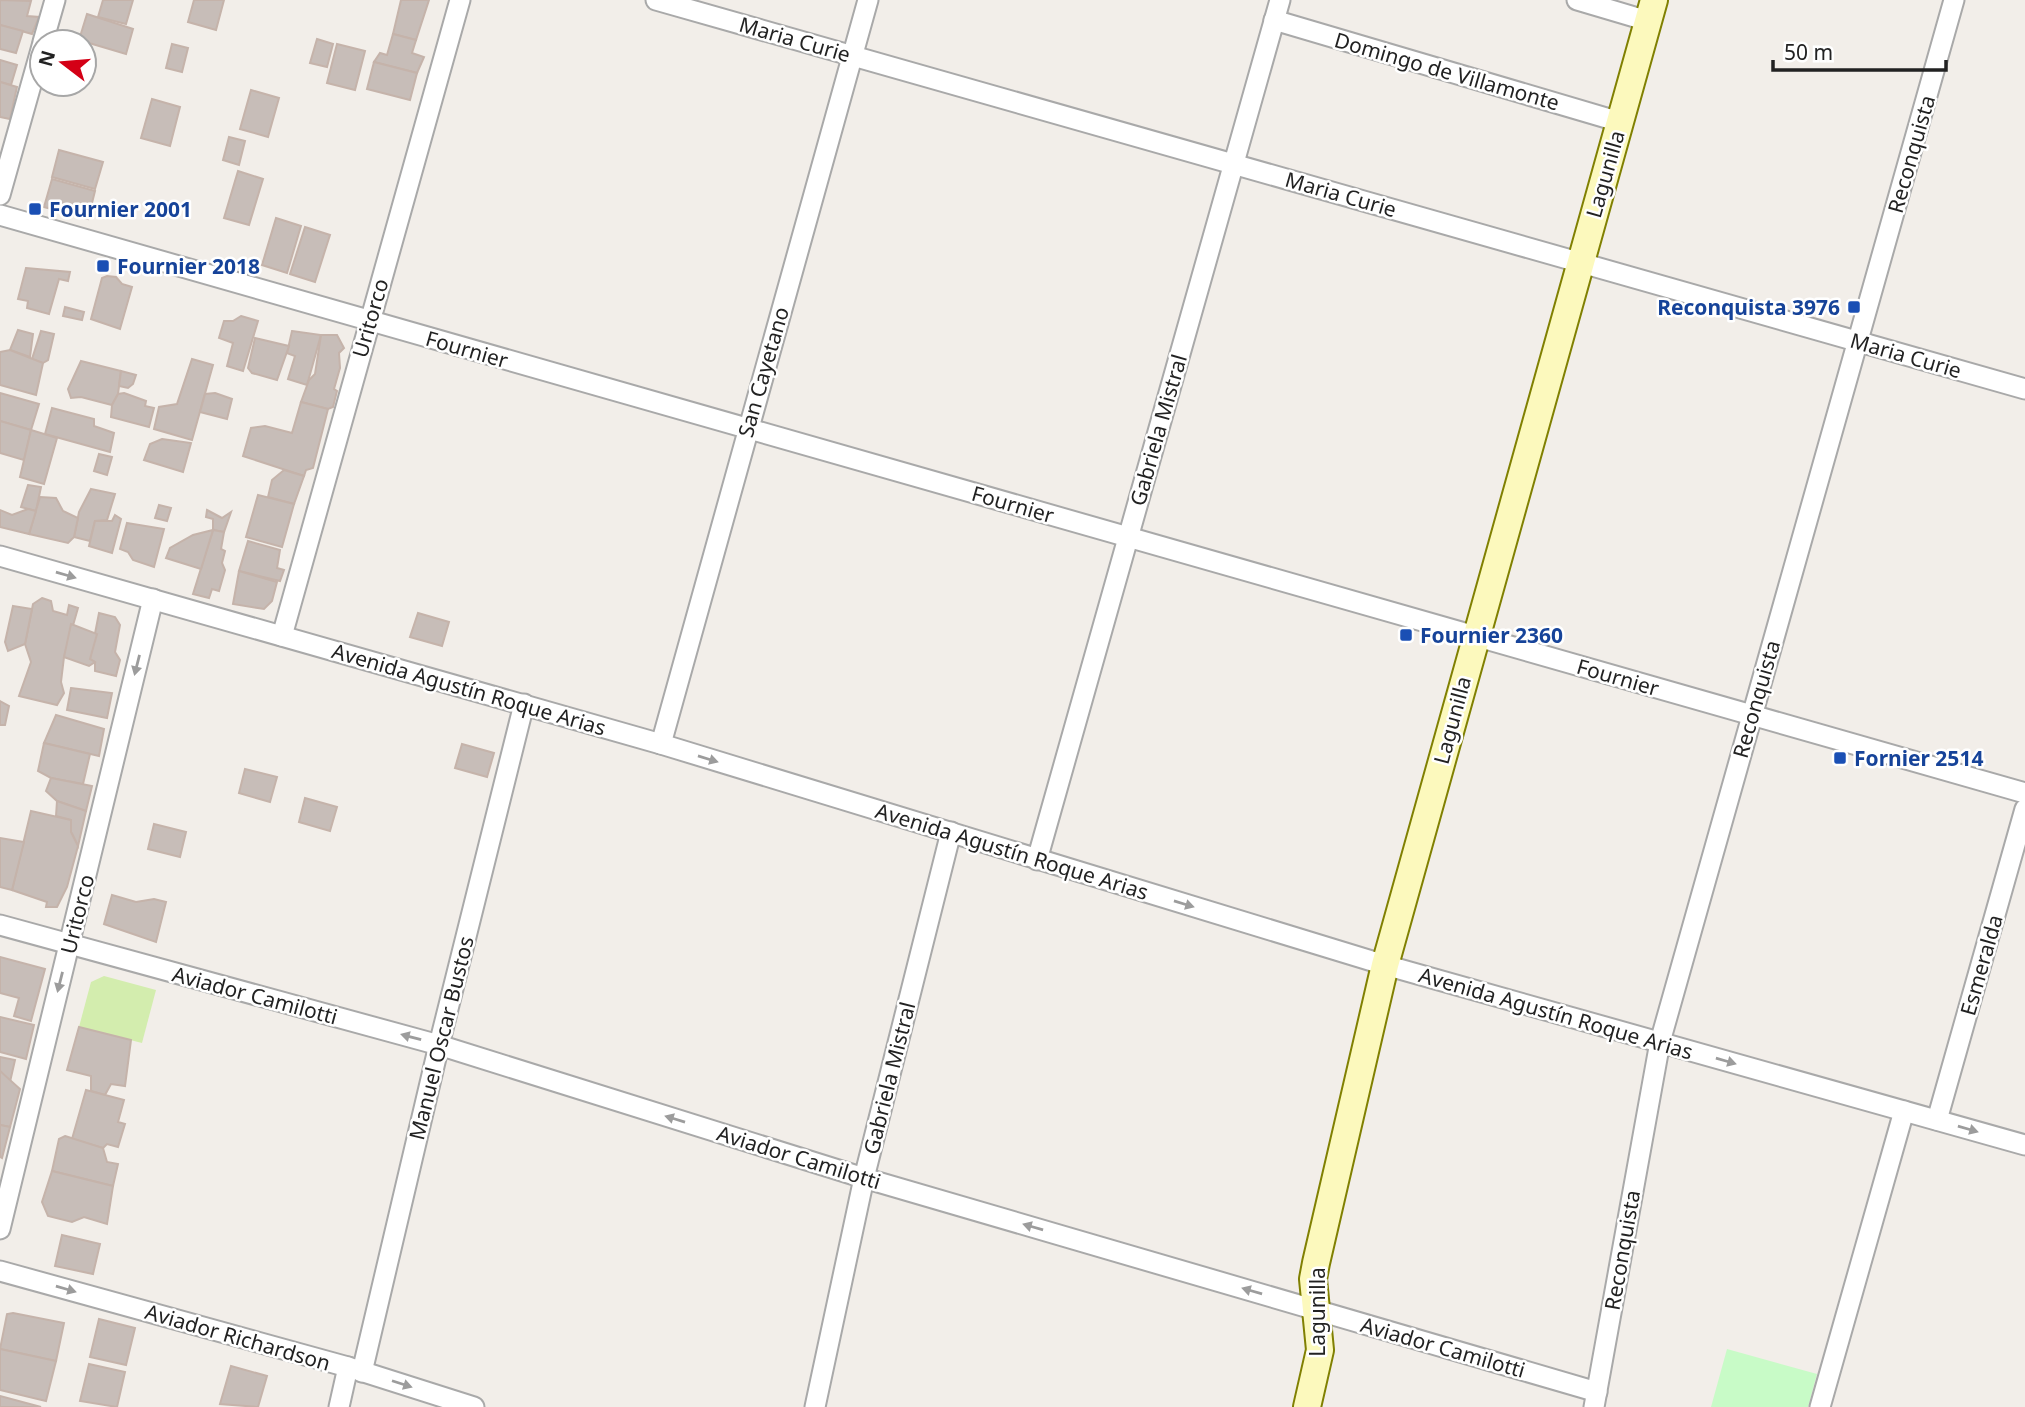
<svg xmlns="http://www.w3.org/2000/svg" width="2025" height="1407" font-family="'Noto Sans',sans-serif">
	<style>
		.grass { fill: #d3edae }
		.park { fill: #c8fbc7 }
		.building { fill: #c7bdb8; stroke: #c5b3aa; stroke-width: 2 }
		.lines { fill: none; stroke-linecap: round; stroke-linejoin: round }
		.street-casing { stroke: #a9a9a9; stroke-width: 23 }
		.secondary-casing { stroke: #808002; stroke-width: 30 }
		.street { stroke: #fff; stroke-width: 19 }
		.secondary { stroke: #fcf9bd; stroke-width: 26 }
		.oneway { fill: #9c9c9c }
		.transit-dot { fill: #1a4fb4; stroke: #fff; stroke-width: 2.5 }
		.labels { text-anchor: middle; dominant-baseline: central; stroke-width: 5; stroke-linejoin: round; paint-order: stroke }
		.street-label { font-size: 21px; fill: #222; stroke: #fff }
		.transit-label { font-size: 21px; font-weight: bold; fill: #164399; stroke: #fff; text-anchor: start }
	</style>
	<rect width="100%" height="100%" fill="#f2eee9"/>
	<path class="grass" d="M104 976 156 990 142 1043 79 1027 91 982Z"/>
	<path class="park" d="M1727 1349 1817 1374 1808 1407H1711Z"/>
	<g class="building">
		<path d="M0 0 31 1 27 16 39 17 32 34 0 25Z"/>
		<path d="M103 0H133L126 24 98 17Z"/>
		<path d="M194 0H224L216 30 188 22Z"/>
		<path d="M401 0H429L416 40 393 34Z"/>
		<path d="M87 14 133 29 126 54 79 40Z"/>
		<path d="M0 25 23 31 16 53 0 49Z"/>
		<path d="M393 34 416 40 412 53 424 57 417 73 374 62 380 53 387 55Z"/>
		<path d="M317 39 333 44 327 67 310 63Z"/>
		<path d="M172 44 188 48 182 72 166 68Z"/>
		<path d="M337 44 365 51 355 90 327 83Z"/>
		<path d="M0 60 17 65 11 85 0 82Z"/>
		<path d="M374 62 417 73 410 100 367 89Z"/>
		<path d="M0 82 17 87 10 119 0 117Z"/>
		<path d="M251 90 279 98 268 137 240 129Z"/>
		<path d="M152 99 180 107 170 146 141 138Z"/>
		<path d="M229 137 245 141 239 165 223 160Z"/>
		<path d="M59 150 103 162 95 189 52 177Z"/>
		<path d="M238 171 263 179 249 225 224 218Z"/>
		<path d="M52 179 95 191 88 219 44 207Z"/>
		<path d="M276 218 301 226 287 273 262 265Z"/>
		<path d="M305 227 330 235 315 282 290 274Z"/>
		<path d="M26 268 70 272 68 281 59 279 49 314 27 308 28 301 18 299Z"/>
		<path d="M107 276 116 277 122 284 132 287 120 329 91 319 102 278Z"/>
		<path d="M65 307 84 312 82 320 63 316Z"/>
		<path d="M241 316 258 321 243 371 227 366 233 343 219 338 224 321H233Z"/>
		<path d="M18 330 33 334 30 357 10 350Z"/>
		<path d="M41 331 54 334 48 360 43 363 32 359Z"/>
		<path d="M292 331 321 335 307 385 288 379 295 356 287 353Z"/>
		<path d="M321 335H337L344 348 339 353 340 368 334 389 337 391 333 407 328 409 301 402 309 380 315 374Z"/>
		<path d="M255 338 289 346 277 380 252 373 248 368Z"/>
		<path d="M10 350 43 363 36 395 0 385V352Z"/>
		<path d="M192 359 213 365 192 440 154 429 159 407 177 404Z"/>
		<path d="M81 361 121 371 118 394 112 405 81 397 71 398 68 389Z"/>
		<path d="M121 371 136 375 133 384 128 388 119 386Z"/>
		<path d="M0 393 39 404 31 430 0 421Z"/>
		<path d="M124 393 146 401 145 406 154 408 149 427 111 417 112 405 118 394Z"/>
		<path d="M215 393 232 399 227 419 200 412 205 394Z"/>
		<path d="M301 402 328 409 313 468 306 470 304 476 243 456 251 428 265 426 292 433Z"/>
		<path d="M52 408 94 419V426L114 433 110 452 45 434Z"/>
		<path d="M0 421 31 430 24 460 0 453Z"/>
		<path d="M31 430 57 438 44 484 20 477Z"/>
		<path d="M162 439 191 443 183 472 144 460 150 444Z"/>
		<path d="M99 454 112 457 107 475 94 471Z"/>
		<path d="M284 470 304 476 294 504 268 497 272 480Z"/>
		<path d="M28 485 41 487 36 511 21 507Z"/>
		<path d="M91 489 115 494 107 520 95 521 90 541 74 537 79 512Z"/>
		<path d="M258 495 294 504 282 547 246 537Z"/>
		<path d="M40 497 56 498 63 511 78 518 74 537 68 543 29 534Z"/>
		<path d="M159 505 171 508 167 521 155 518Z"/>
		<path d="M28 509 36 511 29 534 0 527V510L12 515Z"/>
		<path d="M207 510 222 518 231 512 224 532 213 530V519L206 517Z"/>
		<path d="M115 515 121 519 112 553 89 546 95 521H112Z"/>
		<path d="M127 523 164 529 154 567 133 560 128 552 120 549Z"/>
		<path d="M213 530 224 532 221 549 225 551 222 563 225 570 219 591 212 589 209 598 193 594Z"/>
		<path d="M213 530 201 569 166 558 170 548 193 535Z"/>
		<path d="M248 541 280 550 277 568 284 570 280 581 239 571Z"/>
		<path d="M239 571 277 582 272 601 264 609 233 604Z"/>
		<path d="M42 598 51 601 53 611 67 615 69 605 78 608 64 657 61 682 64 693 57 705 19 696 31 662 25 644 33 604Z"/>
		<path d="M13 606 32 609 25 644 8 651 5 642Z"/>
		<path d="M99 613 115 617 120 625 115 652 120 660 116 676 95 671V662L90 659Z"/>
		<path d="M418 613 449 622 442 646 410 637Z"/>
		<path d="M71 624 97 634 90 659 95 662 89 666 64 657Z"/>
		<path d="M71 688 112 693 107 718 67 710Z"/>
		<path d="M0 701 9 706 5 725H0Z"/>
		<path d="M56 715 104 729 99 756 44 743Z"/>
		<path d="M44 743 90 754 83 784 51 778 38 771Z"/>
		<path d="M462 744 494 753 487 777 455 768Z"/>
		<path d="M245 769 277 777 270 802 239 793Z"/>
		<path d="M51 778 92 786 86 811 57 801 46 791Z"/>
		<path d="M305 798 337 807 330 831 299 822Z"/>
		<path d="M57 801 86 811 78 846 71 832V820L56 816Z"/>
		<path d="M31 811 71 820V832L78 846 67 887 57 907H46L47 902 12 890Z"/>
		<path d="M154 824 186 832 180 857 148 849Z"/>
		<path d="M0 838 24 842 12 890 0 887Z"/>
		<path d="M112 895 136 902 154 899 166 902 156 942 104 924Z"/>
		<path d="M0 957 45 969 31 1021 14 1016 19 998 0 993Z"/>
		<path d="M0 1017 34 1025 26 1059 0 1052Z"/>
		<path d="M79 1027 131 1040 125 1086 111 1084 105 1095 91 1091V1076L67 1070Z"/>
		<path d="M0 1057 15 1060 10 1082 0 1071Z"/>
		<path d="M0 1071 20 1089 10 1127 0 1125Z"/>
		<path d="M86 1090 124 1100 118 1122 125 1124 118 1147 107 1144 103 1148 72 1139Z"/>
		<path d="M0 1125 10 1127 2 1158 0 1157Z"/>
		<path d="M65 1136 103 1148 107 1162 118 1164 113 1186 52 1171 59 1139Z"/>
		<path d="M52 1171 113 1186 107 1224 84 1217 72 1222 48 1216 42 1202Z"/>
		<path d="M62 1235 100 1244 93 1274 55 1266Z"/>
		<path d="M13 1313 64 1323 56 1361 0 1349 7 1314Z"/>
		<path d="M99 1319 135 1328 126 1365 90 1357Z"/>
		<path d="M0 1349 56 1361 46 1401 0 1390Z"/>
		<path d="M89 1364 125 1372 117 1407 80 1401Z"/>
		<path d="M231 1366 267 1376 258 1407 220 1404Z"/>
		<path d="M0 1396 41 1407H0Z"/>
	</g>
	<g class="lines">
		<defs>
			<g id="street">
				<path d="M656 0 2025 389"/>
				<path d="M1577 0 1648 21"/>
				<path d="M1274 20 1620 122"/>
				<path d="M43 42 55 0"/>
				<path d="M0 195 42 46"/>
				<path d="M0 215 2025 793"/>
				<path d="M0 556 661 744 1385 965 2025 1145"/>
				<path d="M282 636 460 0"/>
				<path d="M661 744 868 0"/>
				<path d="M1037 860 1280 0"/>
				<path d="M0 925 439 1045 864 1178 1597 1392"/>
				<path d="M1937 1120 2025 809"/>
				<path d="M0 1229 153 599"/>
				<path d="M0 1271 348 1367 474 1407"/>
				<path d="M362 1372 439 1045 524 704"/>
				<path d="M339 1407 348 1367"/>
				<path d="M815 1407 864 1178 951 832"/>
				<path d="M1594 1407 1660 1042 1954 0"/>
				<path d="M1820 1407 1904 1111"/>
			</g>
			<path id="secondary" d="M1307 1407 1320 1350 1313 1279 1316 1263 1385 965 1654 0"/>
		</defs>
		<use href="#street" class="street-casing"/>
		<use href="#secondary" class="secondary-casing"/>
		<use href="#street" class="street"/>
		<use href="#secondary" class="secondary"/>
	</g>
	<defs><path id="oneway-solid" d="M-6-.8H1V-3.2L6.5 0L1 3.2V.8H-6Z" transform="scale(1.75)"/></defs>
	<g class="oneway">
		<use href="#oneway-solid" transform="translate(66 575) rotate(16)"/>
		<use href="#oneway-solid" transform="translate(137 665) rotate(104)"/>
		<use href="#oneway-solid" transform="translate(708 759) rotate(17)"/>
		<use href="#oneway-solid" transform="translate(1184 904) rotate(17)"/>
		<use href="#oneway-solid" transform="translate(60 982) rotate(104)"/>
		<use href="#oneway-solid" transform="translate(411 1037) rotate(-165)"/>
		<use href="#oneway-solid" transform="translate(1726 1061) rotate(16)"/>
		<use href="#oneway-solid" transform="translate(675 1119) rotate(-163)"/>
		<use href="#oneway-solid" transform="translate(1968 1129) rotate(16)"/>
		<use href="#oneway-solid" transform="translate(1033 1227) rotate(-164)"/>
		<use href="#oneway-solid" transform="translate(66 1289) rotate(16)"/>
		<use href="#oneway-solid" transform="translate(1252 1291) rotate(-164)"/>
		<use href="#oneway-solid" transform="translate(402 1384) rotate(18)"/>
	</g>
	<g class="transit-dot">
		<rect x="28" y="202" width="14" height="14" rx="3.5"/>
		<rect x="96" y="259" width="14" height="14" rx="3.5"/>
		<rect x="1847" y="300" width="14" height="14" rx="3.5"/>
		<rect x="1399" y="628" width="14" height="14" rx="3.5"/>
		<rect x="1833" y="751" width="14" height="14" rx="3.5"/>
	</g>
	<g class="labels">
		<g class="street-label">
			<text transform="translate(795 39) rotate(16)">Maria Curie</text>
			<text transform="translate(1447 71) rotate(16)">Domingo de Villamonte</text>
			<text transform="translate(1911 154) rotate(-74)">Reconquista</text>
			<text transform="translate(1605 174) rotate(-74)">Lagunilla</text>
			<text transform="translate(1341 194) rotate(16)">Maria Curie</text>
			<text transform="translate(370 318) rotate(-74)">Uritorco</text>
			<text transform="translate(467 349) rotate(16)">Fournier</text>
			<text transform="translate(1906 355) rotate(16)">Maria Curie</text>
			<text transform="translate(763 372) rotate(-74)">San Cayetano</text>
			<text transform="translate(1158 430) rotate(-74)">Gabriela Mistral</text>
			<text transform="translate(1013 504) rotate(16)">Fournier</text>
			<text transform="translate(1618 677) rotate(16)">Fournier</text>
			<text transform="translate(469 689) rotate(16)">Avenida Agustín Roque Arias</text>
			<text transform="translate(1756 699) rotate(-74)">Reconquista</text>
			<text transform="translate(1452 720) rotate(-75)">Lagunilla</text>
			<text transform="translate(1012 851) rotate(17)">Avenida Agustín Roque Arias</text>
			<text transform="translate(77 914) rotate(-76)">Uritorco</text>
			<text transform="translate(1981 965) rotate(-74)">Esmeralda</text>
			<text transform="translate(255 995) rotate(15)">Aviador Camilotti</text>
			<text transform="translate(1556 1013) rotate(16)">Avenida Agustín Roque Arias</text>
			<text transform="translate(441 1038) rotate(-76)">Manuel Oscar Bustos</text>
			<text transform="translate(889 1078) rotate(-76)">Gabriela Mistral</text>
			<text transform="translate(799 1157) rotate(17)">Aviador Camilotti</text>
			<text transform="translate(1622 1250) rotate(-80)">Reconquista</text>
			<text transform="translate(1317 1312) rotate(-90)">Lagunilla</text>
			<text transform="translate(238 1337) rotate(16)">Aviador Richardson</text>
			<text transform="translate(1443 1347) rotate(16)">Aviador Camilotti</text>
		</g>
		<g class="transit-label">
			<text x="49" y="209">Fournier 2001</text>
			<text x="117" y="266">Fournier 2018</text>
			<text x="1840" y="307" text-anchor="end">Reconquista 3976</text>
			<text x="1420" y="635">Fournier 2360</text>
			<text x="1854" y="758">Fornier 2514</text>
		</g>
	</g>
	<g transform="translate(63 63) rotate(286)"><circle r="33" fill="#ffffff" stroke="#a7a7a7" stroke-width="2"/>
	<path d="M0-5L12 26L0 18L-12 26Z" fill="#d40016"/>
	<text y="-10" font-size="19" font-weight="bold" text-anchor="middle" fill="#222222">N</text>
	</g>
	<path d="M1773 60v10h173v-10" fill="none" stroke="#222222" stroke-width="3.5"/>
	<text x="1784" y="60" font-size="21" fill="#222222" stroke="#ffffff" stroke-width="5" paint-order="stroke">50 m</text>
</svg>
